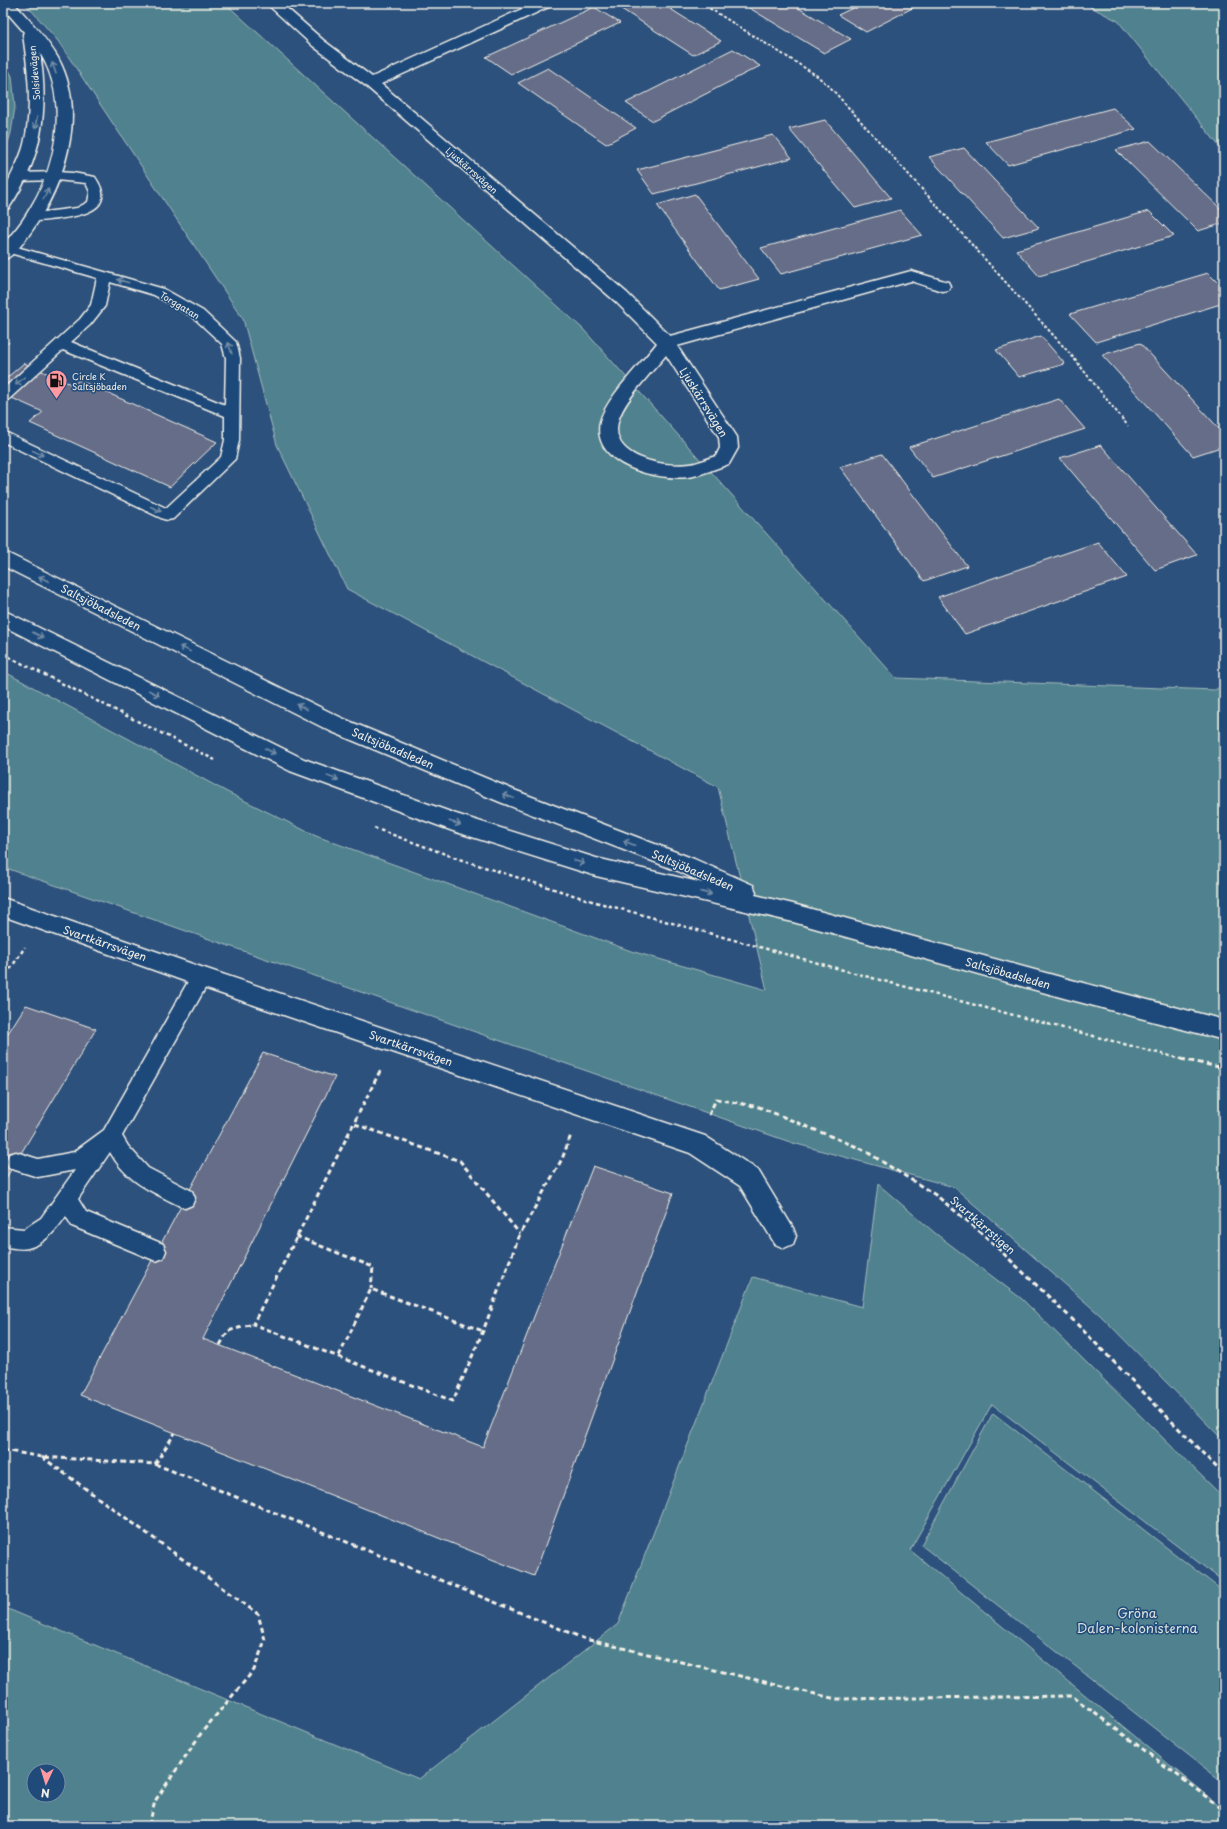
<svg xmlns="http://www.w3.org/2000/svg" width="1227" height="1829" font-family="'Playpen Sans',sans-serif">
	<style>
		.green { fill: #50828e; stroke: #a2babb; fill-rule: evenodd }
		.building { fill: #656d88; stroke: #f4f1e8 }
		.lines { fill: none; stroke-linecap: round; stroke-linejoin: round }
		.service-casing { stroke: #f4f1e8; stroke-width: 3 }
		.minor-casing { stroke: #f4f1e8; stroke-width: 3 }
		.secondary-casing { stroke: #f4f1e8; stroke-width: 3 }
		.path-far2 { stroke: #f4f1e8; stroke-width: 2; stroke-dasharray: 3 2; stroke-linecap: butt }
		.path-far1 { stroke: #f4f1e8; stroke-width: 2.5; stroke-dasharray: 3.5 3; stroke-linecap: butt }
		.path { stroke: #f4f1e8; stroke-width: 3; stroke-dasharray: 5 3.5; stroke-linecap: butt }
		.service { fill: #1f4a7a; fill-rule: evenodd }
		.minor { fill: #1f4a7a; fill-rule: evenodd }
		.secondary { fill: #1f4a7a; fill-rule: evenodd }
		.oneway { stroke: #748da6 }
		.labels { text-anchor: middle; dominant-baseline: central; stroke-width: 3; stroke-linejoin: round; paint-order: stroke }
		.far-street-label { font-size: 9px; fill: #f4f1e8; stroke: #1f4a7a }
		.far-poi-label { font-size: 9px; fill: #f4f1e8; stroke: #1f4a7a; text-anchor: start }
		.street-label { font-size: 11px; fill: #f4f1e8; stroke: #1f4a7a }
		.near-park-label { font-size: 13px; fill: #dbe0da; stroke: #1f4a7a }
	</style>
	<rect width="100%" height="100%" fill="#2d517d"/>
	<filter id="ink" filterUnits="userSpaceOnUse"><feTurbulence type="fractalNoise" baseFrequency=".025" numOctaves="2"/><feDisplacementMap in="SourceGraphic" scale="8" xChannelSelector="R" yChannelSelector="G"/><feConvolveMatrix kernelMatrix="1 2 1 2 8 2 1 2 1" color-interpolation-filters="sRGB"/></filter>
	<g filter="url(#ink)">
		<g class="green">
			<path d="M25 3H225L583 329 896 678 1215 690 1224 684V1441L1100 1315 954 1187 793 1143 3 867V671L229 793 316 836 631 951 767 990 718 787 347 589 277 445 243 319 58 41Z"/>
			<path d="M1083 3H1224V152L1118 21Z"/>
			<path d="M3 59 12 76 15 107 11 133 3 158Z"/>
			<path d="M878 1184 935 1233 1022 1299 1224 1498V1582L992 1404 910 1550 1224 1810V1826H3V1607L419 1779 618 1624 753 1277 862 1307ZM34 1771H58V1795H34Z"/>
			<path d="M993 1413 1224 1592V1783L921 1545Z"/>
		</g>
		<g class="building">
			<path d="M612 3H661L721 41 693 55Z"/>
			<path d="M741 3H790L851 39 824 53Z"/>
			<path d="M863 3H922L866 32 838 15Z"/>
			<path d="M594 7 620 23 511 74 486 57Z"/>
			<path d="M733 49 760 66 653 121 626 103Z"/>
			<path d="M548 68 636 128 606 144 518 83Z"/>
			<path d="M1113 108 1136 129 1008 165 986 142Z"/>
			<path d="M825 120 891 198 855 208 789 129Z"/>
			<path d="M773 135 792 158 654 194 637 170Z"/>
			<path d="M1150 141 1224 212V223L1198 231 1116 150Z"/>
			<path d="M964 148 1039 228 1003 238 929 157Z"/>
			<path d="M695 194 759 279 719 290 657 205Z"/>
			<path d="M900 210 922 235 781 274 761 248Z"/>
			<path d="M1149 211 1174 236 1039 276 1016 250Z"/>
			<path d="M1208 273 1224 289V303L1096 342 1070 314Z"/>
			<path d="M1041 336 1065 364 1019 377 996 350Z"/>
			<path d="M1140 343 1224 434V446L1193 456 1102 355Z"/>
			<path d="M24 363 73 385 79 380 217 442 170 487 30 423 43 412 3 394V381Z"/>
			<path d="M1059 399 1085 429 933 478 909 447Z"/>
			<path d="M1101 445 1197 555 1155 570 1060 458Z"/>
			<path d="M882 454 967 566 924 581 840 467Z"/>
			<path d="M1098 542 1127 577 965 634 938 597Z"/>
			<path d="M26 1005 96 1029 3 1183V1041Z"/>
			<path d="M263 1053 335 1077 203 1339 483 1447 593 1166 673 1193 534 1576 80 1395Z"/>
		</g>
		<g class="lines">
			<defs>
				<g id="service">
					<path d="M56 172 73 173 95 177C118 210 81 216 57 219 48 220 37 222 28 220L27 217 28 214 77 208 88 202 90 192 86 183 56 180 20 181 16 180 14 177 16 174 20 173Z"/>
					<path d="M3 243 164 289 203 311 236 342 240 358 239 440 235 459 173 519 168 520 163 519 3 442V431L166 508 221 457 225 440V416L63 350 8 400 3 402V389L80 319 91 305 97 278 3 251ZM110 282 154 295 193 317 222 344 226 358 225 405 71 342 90 325 105 306Z"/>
					<path d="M201 969 208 971 210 977 208 983 122 1136 128 1146 148 1168 192 1191 195 1198 192 1205 185 1208 178 1205C149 1190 127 1182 110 1152L78 1199 86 1212 163 1244 166 1251 163 1258 156 1261 72 1226 66 1216C57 1229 45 1244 28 1248 21 1250 11 1247 3 1247V1227L24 1229 41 1218 75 1170 38 1177 9 1168 6 1161 9 1154 16 1152 38 1159 74 1152 104 1130 194 971Z"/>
				</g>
				<g id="minor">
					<path d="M3 3H14C29 20 46 37 58 58 86 109 68 173 39 220 32 231 15 257 3 260 3 256 2 249 3 245 4 242 9 238 11 235 19 226 26 216 32 205 58 162 68 98 40 53 49 111 42 159 9 208L3 210C3 204 2 196 4 192 10 175 20 161 24 144 33 108 28 70 23 34L24 32 3 8Z"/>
					<path d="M266 3H281L323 40 372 77 535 3H553L551 6 381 84 627 293 670 336 911 271 948 282 950 286 948 290 942 291 911 281 677 346 737 437 738 448 729 464C716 468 703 475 688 477 657 481 591 465 600 422 605 399 642 363 657 343L615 301 366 86 313 46ZM666 355 719 437 720 448 716 456C708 458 699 463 690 464 664 468 609 458 618 422 622 402 653 371 666 355Z"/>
					<path d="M3 898 201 967 705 1136 758 1170 793 1228 796 1236 793 1244 784 1248 775 1244 740 1186 690 1153 201 987 3 916Z"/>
				</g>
				<path id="secondary" d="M3 551 344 719 514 790 694 859 753 885 756 892 755 895 793 904 1064 978 1224 1020V1040L1064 998 793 922 596 876 453 831 290 771 3 626V610L304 759 456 814 596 858 703 883 678 871 500 802 330 731 3 566Z"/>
			</defs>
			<use href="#service" class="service-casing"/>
			<use href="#minor" class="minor-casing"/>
			<use href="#secondary" class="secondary-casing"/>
			<g class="path-far2">
				<path d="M701 3 816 75 830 87 1072 356 1128 426"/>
				<path d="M3 341 9 343"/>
			</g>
			<g class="path-far1">
				<path d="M3 654 215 760"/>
				<path d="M374 828 459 859 592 901 876 979 1185 1060"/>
				<path d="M3 980 25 947"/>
			</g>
			<g class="path">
				<path d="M1181 1059 1224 1068"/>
				<path d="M380 1071 253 1324 453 1401 483 1331 520 1234 562 1159 571 1135"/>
				<path d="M709 1115 716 1099 759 1107 862 1149 937 1196 983 1234 1072 1319 1224 1475"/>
				<path d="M355 1124 460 1161 520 1234"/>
				<path d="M296 1236 373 1267 371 1289"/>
				<path d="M220 1345 228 1331 253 1324"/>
				<path d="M339 1356 371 1289 483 1331"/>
				<path d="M3 1450 42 1457 155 1464 585 1639 836 1699 1072 1696 1224 1810"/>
				<path d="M42 1457 258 1614 265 1640 254 1670 202 1732 155 1801 149 1826"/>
				<path d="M155 1464 175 1433"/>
			</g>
			<use href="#service" class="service"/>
			<use href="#minor" class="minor"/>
			<use href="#secondary" class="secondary"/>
		</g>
		<defs><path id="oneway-shaft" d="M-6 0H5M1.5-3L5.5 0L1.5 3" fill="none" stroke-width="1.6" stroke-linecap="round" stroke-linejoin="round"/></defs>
		<g class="oneway">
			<use href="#oneway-shaft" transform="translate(54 68) rotate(-109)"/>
			<use href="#oneway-shaft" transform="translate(36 123) rotate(99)"/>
			<use href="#oneway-shaft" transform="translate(46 194) rotate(-63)"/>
			<use href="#oneway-shaft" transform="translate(123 281) rotate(-164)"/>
			<use href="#oneway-shaft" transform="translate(230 348) rotate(-108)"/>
			<use href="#oneway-shaft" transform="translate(20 381) rotate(138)"/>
			<use href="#oneway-shaft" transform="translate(38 453) rotate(25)"/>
			<use href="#oneway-shaft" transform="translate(156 509) rotate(25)"/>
			<use href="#oneway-shaft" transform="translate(44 579) rotate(-153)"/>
			<use href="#oneway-shaft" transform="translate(38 635) rotate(27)"/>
			<use href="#oneway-shaft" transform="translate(185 649) rotate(-154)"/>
			<use href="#oneway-shaft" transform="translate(154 693) rotate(27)"/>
			<use href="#oneway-shaft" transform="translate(302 707) rotate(-154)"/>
			<use href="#oneway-shaft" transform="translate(270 751) rotate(27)"/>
			<use href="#oneway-shaft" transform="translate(333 778) rotate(20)"/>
			<use href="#oneway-shaft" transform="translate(508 796) rotate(-158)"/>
			<use href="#oneway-shaft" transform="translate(455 823) rotate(18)"/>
			<use href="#oneway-shaft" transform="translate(629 843) rotate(-159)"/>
			<use href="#oneway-shaft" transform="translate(579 862) rotate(17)"/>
			<use href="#oneway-shaft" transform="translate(706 893) rotate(13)"/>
		</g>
	</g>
	<defs>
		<symbol id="fuel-pin" viewBox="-11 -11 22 30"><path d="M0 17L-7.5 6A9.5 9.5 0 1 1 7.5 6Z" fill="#ff9aa2" stroke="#1f4a7a"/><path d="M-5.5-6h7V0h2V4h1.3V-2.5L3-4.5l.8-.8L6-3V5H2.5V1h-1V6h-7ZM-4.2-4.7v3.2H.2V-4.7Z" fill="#111"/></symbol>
	</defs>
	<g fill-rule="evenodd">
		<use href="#fuel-pin" x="44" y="368" width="25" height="34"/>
	</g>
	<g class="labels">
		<g class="far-street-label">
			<text transform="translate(34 73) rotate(-95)">Solsidevägen</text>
			<text transform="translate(472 170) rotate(41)">Ljuskärrsvägen</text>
			<text transform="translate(180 305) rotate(31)">Torggatan</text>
		</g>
		<g class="far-poi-label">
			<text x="72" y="376">Circle K<tspan x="72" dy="10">Saltsjöbaden</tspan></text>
		</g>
		<g class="street-label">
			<text transform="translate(704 402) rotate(58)">Ljuskärrsvägen</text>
			<text transform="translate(101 607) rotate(27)">Saltsjöbadsleden</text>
			<text transform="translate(393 748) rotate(23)">Saltsjöbadsleden</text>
			<text transform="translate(693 870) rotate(23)">Saltsjöbadsleden</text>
			<text transform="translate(105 943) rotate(19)">Svartkärrsvägen</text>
			<text transform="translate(1008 973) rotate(16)">Saltsjöbadsleden</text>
			<text transform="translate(411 1048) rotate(19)">Svartkärrsvägen</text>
			<text transform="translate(983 1225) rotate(41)">Svartkärrstigen</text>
		</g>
		<g class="near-park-label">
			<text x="1137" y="1612">Gröna<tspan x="1137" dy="15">Dalen-kolonisterna</tspan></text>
		</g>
	</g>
	<rect width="1227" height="1829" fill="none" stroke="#1f4a7a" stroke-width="16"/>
	<rect x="8" y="8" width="1211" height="1813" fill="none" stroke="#f4f1e8" stroke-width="1.5" filter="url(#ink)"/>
	<g transform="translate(46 1783) rotate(184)"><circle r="19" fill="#1f4a7a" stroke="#748da6"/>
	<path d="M0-3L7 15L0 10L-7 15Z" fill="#ff9aa2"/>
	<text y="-6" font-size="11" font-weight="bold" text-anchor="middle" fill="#f4f1e8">N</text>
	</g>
</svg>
